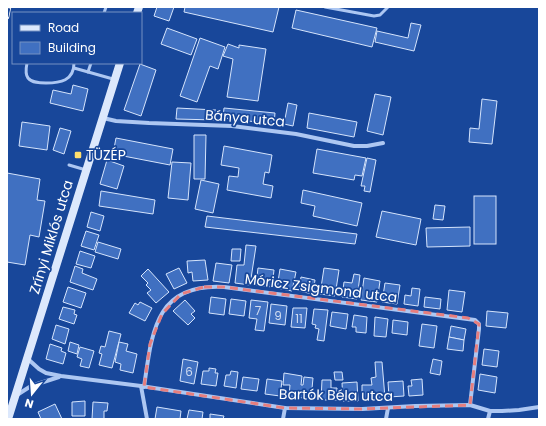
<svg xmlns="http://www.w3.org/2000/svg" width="546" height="426" font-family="Poppins,sans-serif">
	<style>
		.building { fill: #4070c1; stroke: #d5e4fc }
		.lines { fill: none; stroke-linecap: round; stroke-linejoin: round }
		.lane { stroke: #adc7f2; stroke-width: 3 }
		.street { stroke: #adc7f2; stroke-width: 4 }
		.secondary { stroke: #dce8fc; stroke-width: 8 }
		.rail-casing { stroke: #fff; stroke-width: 4.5 }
		.rail { stroke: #18479a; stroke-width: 3; stroke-dasharray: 9; stroke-linecap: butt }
		.marked { fill: none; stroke: #e67e7e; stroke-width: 3; stroke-dasharray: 8 5; stroke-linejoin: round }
		.poi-dot { fill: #ffdf6e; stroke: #18479a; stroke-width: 1.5 }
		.labels { text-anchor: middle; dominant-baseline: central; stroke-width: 3.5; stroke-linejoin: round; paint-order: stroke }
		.number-label { font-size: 12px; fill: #cfdbf0 }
		.street-label { font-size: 14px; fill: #fff; stroke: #18479a }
		.poi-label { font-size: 14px; fill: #fff; stroke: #18479a; text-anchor: start }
	</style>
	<rect width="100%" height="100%" fill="#18479a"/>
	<g class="building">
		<path d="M157 7H174L169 21 154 16Z"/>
		<path d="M185 7H279L273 32 184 12Z"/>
		<path d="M296 10 377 28 372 47 292 28Z"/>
		<path d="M411 23 421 25 414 51 375 42 377 31 408 38Z"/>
		<path d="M167 28 197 39 191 55 161 44Z"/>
		<path d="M200 38 225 47 218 69 210 66 197 102 180 96Z"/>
		<path d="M228 44 239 48V45L266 49 258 101 227 97 233 59 223 56Z"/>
		<path d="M140 64 156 70 141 116 124 110Z"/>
		<path d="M73 85 88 89 83 111 50 103 53 90 71 94Z"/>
		<path d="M375 94 391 97 383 135 367 131Z"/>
		<path d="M482 99 497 101 492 144 469 142 470 128 479 129Z"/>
		<path d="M288 103 297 105 293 126 284 124Z"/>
		<path d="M177 108 216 110V120L176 119Z"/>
		<path d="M224 108 275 113 274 124 223 118Z"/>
		<path d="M309 113 357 122 354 137 307 128Z"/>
		<path d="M22 122 50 126 47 150 19 146Z"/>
		<path d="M60 128 71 131 64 154 53 150Z"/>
		<path d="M194 135H206L205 179H194Z"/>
		<path d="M116 138 173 149 170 165 113 154Z"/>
		<path d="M224 146 272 155 269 173 265 172 263 184 273 186 271 198 227 190 229 176 238 177 239 168 221 165Z"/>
		<path d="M317 149 366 158 362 176 355 175 354 180 313 173Z"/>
		<path d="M367 158 376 160 370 192 364 191 365 186H361Z"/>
		<path d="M107 160 124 166 117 189 100 184Z"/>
		<path d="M172 162 191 163 188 200 168 198Z"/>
		<path d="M7 173 40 179 37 200 45 201 39 237 30 235 25 265 7 262Z"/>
		<path d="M201 180 219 184 213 213 195 209Z"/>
		<path d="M303 190 362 203 357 226 313 216 315 206 301 203Z"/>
		<path d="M101 191 155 200 153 214 99 206Z"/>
		<rect x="474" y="196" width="22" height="48"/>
		<path d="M435 205 445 206 443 220 433 219Z"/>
		<path d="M382 211 421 219 416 245 376 237Z"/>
		<path d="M91 212 104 216 100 231 87 227Z"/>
		<path d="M207 216 357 234 355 244 205 227Z"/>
		<path d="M470 227V246L427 247 426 228Z"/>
		<path d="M86 231 99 235 94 250 81 246Z"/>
		<path d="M98 242 121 249 118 259 95 252Z"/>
		<path d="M246 245 256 246 250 285 235 283 237 265H244Z"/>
		<path d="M232 249H241L240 261H231Z"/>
		<path d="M80 251 95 256 91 268 76 264Z"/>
		<path d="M205 260 208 280 193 281 192 272 188 273 187 261Z"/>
		<path d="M216 263 232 265 229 283 213 281Z"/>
		<path d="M75 266 83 269 82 273 97 279 93 290 70 282Z"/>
		<path d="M179 268 187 283 174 289 166 274Z"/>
		<path d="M258 268 274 270 272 287 256 285Z"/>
		<path d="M324 268 339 270 335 296 320 294Z"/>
		<path d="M148 269 169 292 156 303 147 293 151 290 146 285 148 283 141 276Z"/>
		<path d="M280 269 296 272 292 291 277 288Z"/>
		<path d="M354 274 360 275 357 299 342 297 344 282 352 283Z"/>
		<path d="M301 277 315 280 313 294 299 291Z"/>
		<path d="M364 278 380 281 377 302 361 300Z"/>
		<path d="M385 283 400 285 397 304 382 302Z"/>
		<path d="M68 287 86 293 81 308 63 302Z"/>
		<path d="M412 288 420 289 418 306 404 304 405 295 411 296Z"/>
		<path d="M449 290 465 292 462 312 447 310Z"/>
		<path d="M211 297 226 299 224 315 209 313Z"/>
		<path d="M425 297 441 299 440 309 424 307Z"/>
		<path d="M231 299 246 301 244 316 229 314Z"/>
		<path d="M185 300 195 311 191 314 195 318 188 325 173 311Z"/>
		<path d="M251 300 268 302 264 331 255 330 257 319 249 318Z"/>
		<path d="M140 302 152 308 145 321 129 313 135 303 138 305Z"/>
		<path d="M271 304 287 306 285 325 269 323Z"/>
		<path d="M63 307 75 310 74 314 77 315 74 324 59 319Z"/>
		<path d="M293 308H307L305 328 291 327Z"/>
		<path d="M314 309 328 310 324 341 317 340 319 329 315 328 316 325 312 324Z"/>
		<path d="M487 311 508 313 506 328 486 326Z"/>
		<path d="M332 312 348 314 346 329 330 326Z"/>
		<path d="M354 315 367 317 366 333 356 332V327H352Z"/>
		<path d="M375 317 388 319 386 337 374 336Z"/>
		<path d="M393 320 408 322 407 335 392 333Z"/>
		<path d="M422 324 437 326 434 348 419 346Z"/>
		<path d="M56 325 69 329 65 344 52 339Z"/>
		<path d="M451 326 466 329 464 340 449 337Z"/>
		<path d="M109 331 121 334 112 368 99 365 102 354 99 353 101 346 105 347Z"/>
		<path d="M449 337 464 340 463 351 447 349Z"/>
		<path d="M70 342 79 345 77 354 68 351Z"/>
		<path d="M119 342 128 344 126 351 137 354 133 373 120 370 121 364 115 362Z"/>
		<path d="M50 344 62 348 61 351 66 353 63 364 46 359Z"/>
		<path d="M80 347 94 351 89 368 80 366 82 359 77 357Z"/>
		<path d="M484 349 499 351 497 367 482 365Z"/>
		<path d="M183 359 198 362 194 384 180 381Z"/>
		<path d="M433 359 442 361 440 375 430 373Z"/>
		<path d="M375 362H382L385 398 362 399V385H372L371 378 376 377Z"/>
		<path d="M209 368 216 369 215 373H218L216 386 201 384 203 371H209Z"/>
		<path d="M231 371 238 372 236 388 224 386 226 375H230Z"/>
		<path d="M334 372H342L343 380H335Z"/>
		<path d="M284 373 302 376 301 385H303L304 377 313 378 311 399 289 396 290 385H283Z"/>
		<path d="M480 374 497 377 495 393 478 390Z"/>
		<path d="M243 377 259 379 257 391 241 389Z"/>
		<path d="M267 379 282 381 280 396 265 394Z"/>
		<path d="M422 379 423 395 409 396 408 386H412L411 380Z"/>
		<path d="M322 380H331V388H337V400H321Z"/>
		<path d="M403 381 404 396 389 397 388 382Z"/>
		<path d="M357 382 358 401H343L342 383Z"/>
		<path d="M85 401V416H72V402Z"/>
		<path d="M93 402 108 403 107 411H104V419H92Z"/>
		<path d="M55 404 62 419H41L38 412Z"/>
		<path d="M157 407 181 411 180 419H155Z"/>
		<path d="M189 410 203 412 202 419H187Z"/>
		<path d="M210 414 224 416 223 419H210Z"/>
	</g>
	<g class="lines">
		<g class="lane">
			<path d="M325 7 374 16 380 15 388 7"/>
			<path d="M104 13 106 7"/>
			<path d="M27 63C26 68 25 74 28 78 32 83 40 83 46 83 60 83 74 81 74 63"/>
			<path d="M74 68 113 79"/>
			<path d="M88 72 91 63"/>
			<path d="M69 165 86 170"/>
		</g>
		<g class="street">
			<path d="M103 118 116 121 149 123 232 126 296 134 354 146H367L383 143"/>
			<path d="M28 359 39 369 46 373 61 376 141 386 285 408 362 409 415 406 470 405 490 411H502L519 410 539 407"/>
			<path d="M141 386 147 419"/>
			<path d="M144 387C152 332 155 283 224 287L475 320 479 324V329L470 405"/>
			<path d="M17 395 31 386 59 377"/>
			<path d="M283 419 285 408"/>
			<path d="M386 419 388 408"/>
			<path d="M488 419 490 411"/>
		</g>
		<g class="secondary">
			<path d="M137 13 139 7"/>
			<path d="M8 419 120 63"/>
		</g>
		<defs>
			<path id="rail" d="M7 17 9 7"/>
		</defs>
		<use href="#rail" class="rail-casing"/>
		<use href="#rail" class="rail"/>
	</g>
	<path class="marked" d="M204 287H224L468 318 479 324 470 405 362 409 285 408 144 387 150 344 162 314 181 294Z"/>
	<rect class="poi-dot" x="74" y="151" width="8" height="8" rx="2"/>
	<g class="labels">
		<g class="number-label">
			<text x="258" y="310">7</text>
			<text x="278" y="315">9</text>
			<text x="299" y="318">11</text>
			<text x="189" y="371">6</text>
		</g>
		<g class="street-label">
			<text transform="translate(245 118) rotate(5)">Bánya utca</text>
			<text transform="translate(51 237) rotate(-73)">Zrínyi Miklós utca</text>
			<text transform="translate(321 288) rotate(7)">Móricz Zsigmond utca</text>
			<text transform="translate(336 395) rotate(1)">Bartók Béla utca</text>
		</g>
		<g class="poi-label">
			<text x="86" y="155">TÜZÉP</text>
		</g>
	</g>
	<rect width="546" height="426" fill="none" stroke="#ffffff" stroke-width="16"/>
	<rect x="12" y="12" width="130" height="52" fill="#18479a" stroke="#7491c2"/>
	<rect x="20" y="25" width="20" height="6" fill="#dce8fc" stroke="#7491c2"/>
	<text x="48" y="32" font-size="12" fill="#ffffff">Road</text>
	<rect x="20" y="42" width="20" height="12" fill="#4070c1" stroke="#7491c2"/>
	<text x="48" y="52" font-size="12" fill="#ffffff">Building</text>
	<g transform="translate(32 394) rotate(197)" stroke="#18479a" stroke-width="3" paint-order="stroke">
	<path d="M0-3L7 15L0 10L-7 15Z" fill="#ffffff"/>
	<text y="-6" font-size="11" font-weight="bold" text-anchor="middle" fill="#ffffff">N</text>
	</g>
</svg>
